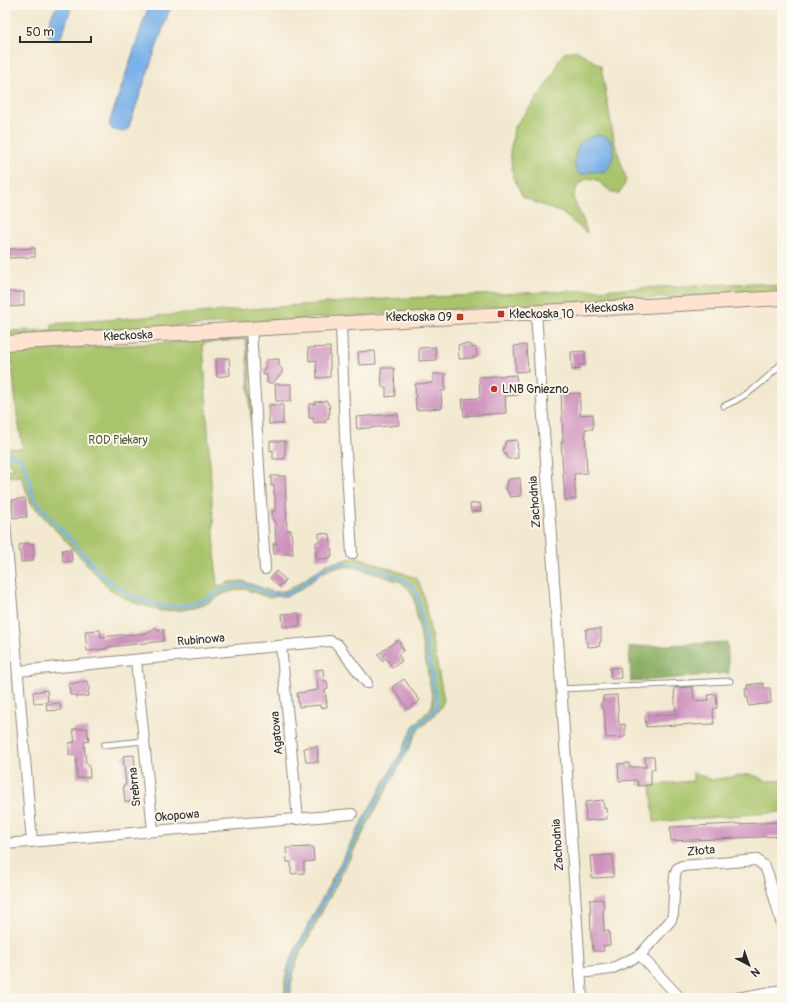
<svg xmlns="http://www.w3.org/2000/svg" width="787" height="1003" font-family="Pangolin,sans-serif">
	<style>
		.green { fill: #a9c46a; stroke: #6a784a }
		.forest { fill: #86aa5e; stroke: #586a44 }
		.water { fill: #7bb2ea; stroke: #536e8a }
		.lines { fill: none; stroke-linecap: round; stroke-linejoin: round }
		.stream { stroke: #7bb2ea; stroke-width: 3 }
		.building { fill: #ce90be }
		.service-casing { stroke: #8f8a7e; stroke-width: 7 }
		.minor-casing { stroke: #8f8a7e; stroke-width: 12 }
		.secondary-casing { stroke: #8f8a7e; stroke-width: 16 }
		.service { stroke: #fff; stroke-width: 5 }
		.minor { stroke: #fff; stroke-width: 10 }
		.secondary { stroke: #fee3d1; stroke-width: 14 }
		.poi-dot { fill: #c8321e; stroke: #fbf7ec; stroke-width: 1.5 }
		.labels { text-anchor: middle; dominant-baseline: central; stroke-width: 4; stroke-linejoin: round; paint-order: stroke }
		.street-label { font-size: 12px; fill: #2b2b2b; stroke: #fbf7ec }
		.poi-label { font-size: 12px; fill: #2b2b2b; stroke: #fbf7ec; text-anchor: start }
		.park-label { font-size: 12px; fill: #51593e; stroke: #fbf7ec }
	</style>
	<rect width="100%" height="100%" fill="#fbf7ec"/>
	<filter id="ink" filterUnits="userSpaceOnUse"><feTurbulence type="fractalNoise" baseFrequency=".025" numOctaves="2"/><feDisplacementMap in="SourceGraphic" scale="8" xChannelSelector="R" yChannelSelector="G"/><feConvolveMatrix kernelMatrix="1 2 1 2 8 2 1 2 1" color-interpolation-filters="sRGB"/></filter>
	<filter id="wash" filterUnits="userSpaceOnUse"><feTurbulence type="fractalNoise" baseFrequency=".012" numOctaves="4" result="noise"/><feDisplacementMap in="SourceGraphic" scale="16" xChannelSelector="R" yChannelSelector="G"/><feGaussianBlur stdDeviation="0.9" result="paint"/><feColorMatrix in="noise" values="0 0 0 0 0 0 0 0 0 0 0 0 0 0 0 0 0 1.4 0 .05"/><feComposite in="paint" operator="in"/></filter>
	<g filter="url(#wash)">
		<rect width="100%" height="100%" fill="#f3e9d0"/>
		<g class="green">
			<path d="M576 50 601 66 614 140 626 179 624 186 618 194 611 192 597 180 587 178 577 187 573 198 584 222 587 233 562 213 532 201 523 197 513 177 510 151 513 137 514 127 531 106 555 72 558 61 564 53Z"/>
			<path d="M756 283 782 287V291L472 308 406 313 5 336V331L52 330V324L383 299Z"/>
			<path d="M248 338 256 464 255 494 246 339 203 343 217 587 230 582 243 581 273 592 285 591 298 584 327 564 357 557 416 578 419 582 424 598 444 700C439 714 428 720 419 729 414 735 411 745 407 752L367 825 296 962 291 984V998H285V979L290 960 365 816 402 751 412 729 415 724 429 710 432 706 433 700 413 595 408 588 401 582 357 568 344 566 332 568 322 573 300 590 286 596 268 597 244 589 236 590 223 594 208 603 194 608 181 610 162 611 135 603 111 590 107 586 31 503 21 476 5 477V471L15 467 5 461V448L23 449 17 414 11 354 5 355V352Z"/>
			<path d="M693 772 711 780 751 774 767 781 782 780V812L654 822 651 785 693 781Z"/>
		</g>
		<path class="forest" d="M727 642 729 673 631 682 629 647Z"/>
		<g class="water">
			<path d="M59 5 67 6 70 9V12L61 37 58 39 54 40 48 35C47 27 52 10 59 5Z"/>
			<path d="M149 5H171L128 129 122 132 112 129 109 124Z"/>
			<path d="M598 135C602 136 607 136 610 140 616 148 613 164 606 171L590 172 580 175C576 171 574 167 575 161 576 144 582 139 598 135Z"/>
		</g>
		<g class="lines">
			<path class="stream" d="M5 453 16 456 21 460 26 469 34 499 103 576C133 600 164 615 201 601 214 596 224 587 238 585 254 583 266 598 285 594 302 590 313 573 329 567 333 565 339 563 343 563 359 562 398 575 410 584 413 587 414 591 417 594L437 702 436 708 432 713 416 727 405 750 365 821 301 944 292 961 289 976 288 998"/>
		</g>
		<g id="blocks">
			<g class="building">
				<path d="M35 248V257L9 258V249Z"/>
				<path d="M6 292H24V306L7 307Z"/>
				<path d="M466 344 472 345V348L476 347 477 357H473V358L459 359 458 345Z"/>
				<path d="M526 345 528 371 516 372 514 346Z"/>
				<path d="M330 347V377L317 378 316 360 309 361 308 348Z"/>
				<path d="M435 347 436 360 419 361V348Z"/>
				<path d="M375 351 376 364 359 365 358 352Z"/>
				<path d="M585 351V365H579L580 369 572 370 571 352Z"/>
				<path d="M229 358 230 375 217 377 216 359Z"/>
				<path d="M279 359V366L282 369V373L273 383H267V375H264V368H266V360Z"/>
				<path d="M381 368H394L395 396 386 397V387H382Z"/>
				<path d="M433 374H445V391H441L442 408 416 410 415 384 433 383Z"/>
				<path d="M516 375 518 395 505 396 506 413 464 416 462 399 480 398 479 377Z"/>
				<path d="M275 384H291V401H276Z"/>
				<path d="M580 393V415L593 414V429H585L587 473 574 474 576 499 565 500 561 442H563L561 394Z"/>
				<path d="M327 401 328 404H329L330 414H328L329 418H326V422L314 423 313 418H309V404H315V402Z"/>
				<rect x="269" y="405" width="14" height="19"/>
				<path d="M398 414 399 425 357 429 356 417Z"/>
				<path d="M517 440 518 458 508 459 503 450 506 441Z"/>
				<path d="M270 441H285V459H273V450L270 451Z"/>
				<path d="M271 476H285L287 530H291L293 554H274L273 544H276L275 521H273L272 511H275V494L274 495V485L271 486Z"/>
				<path d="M520 478 521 496 510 497 506 488 509 479Z"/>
				<path d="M25 498 27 517 13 518 12 500Z"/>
				<path d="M480 503 481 511 471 512 470 504Z"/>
				<path d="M319 533 330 534 332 556H330V558L316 559V542H319Z"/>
				<path d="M26 542 28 544H33L34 557H32L33 561 21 562 19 545 23 544Z"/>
				<path d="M71 549 72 561 63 562 62 550Z"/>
				<path d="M276 571 286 580 279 587 270 578Z"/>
				<path d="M299 613 300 626 283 627 282 614Z"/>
				<path d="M155 627 158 630 163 629 164 641 107 647V649L87 651 85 631 100 630 101 637 131 634V635L148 633V631H152Z"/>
				<path d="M586 629H601V642H599L600 646 588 647V642H586Z"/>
				<path d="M398 640 404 650 398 654 402 661 392 668 386 658 382 661 378 654Z"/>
				<path d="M620 667 621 678 611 679 610 668Z"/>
				<path d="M323 669 324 681H327L328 689 325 690 327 707 320 708V705L299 707 297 693 318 690 316 670Z"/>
				<path d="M404 679 420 701 408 709 392 687Z"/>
				<path d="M87 681 88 686 90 689 88 691 89 696 76 697V695H70L69 684Z"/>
				<path d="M763 683 764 688H770L771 703 749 706 748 697 746 698 745 689H748L747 685Z"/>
				<path d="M693 687 694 701 709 700 708 695 716 694 717 708H714L713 712 714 724 693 725V724L646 727 645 716 676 714 674 688Z"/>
				<path d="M47 690 48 702 34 703 33 692Z"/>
				<path d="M617 695 619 725 625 724V737L606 738 604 710 601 707V703L603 701V696Z"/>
				<path d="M60 703 61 710 47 711 46 704Z"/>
				<path d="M87 728 89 741 84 742 86 764H89L90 777 77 778 76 755H69V743L75 742 73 729Z"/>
				<path d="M317 746 318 762H306L304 748Z"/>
				<path d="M134 755 137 801 125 802 123 785H126L123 756Z"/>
				<path d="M645 757H654L655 769H651V785L638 786 637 780 619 781 618 764 629 763V767H646Z"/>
				<path d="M603 800 604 809 606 808 607 819 586 821 585 802Z"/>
				<path d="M782 822V836L671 841 670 827Z"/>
				<path d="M313 847 314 861 304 862V873L291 874V862H287L286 848Z"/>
				<path d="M613 855V877L592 878 590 856Z"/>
				<path d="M603 899 604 912 603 913 604 931H609L610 945 603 946 604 951H593L592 939H591L590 900Z"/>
			</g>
		</g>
	</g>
	<g filter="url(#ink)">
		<use href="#blocks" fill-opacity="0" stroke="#8f8a7e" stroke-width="1"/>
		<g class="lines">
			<defs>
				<g id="service">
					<path d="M724 406C747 397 765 381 782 363"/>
					<path d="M561 689 730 681"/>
					<path d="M104 745 144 741"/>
				</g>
				<g id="minor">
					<path d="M536 312 582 998"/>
					<path d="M341 324 345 436 352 554"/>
					<path d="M251 329 265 569"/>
					<path d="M5 522 32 842"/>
					<path d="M281 646 298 819"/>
					<path d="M136 660 153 831"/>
					<path d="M18 671 330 641 337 644 367 683"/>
					<path d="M5 844 352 814"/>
					<path d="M640 955 680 998"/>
					<path d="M580 973 611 969 640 955 671 920 673 914 675 874 677 869 682 866 757 860 765 867 768 874 782 925"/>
					<path d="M737 998 782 990"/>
				</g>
				<path id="secondary" d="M5 343 782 298"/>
			</defs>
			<use href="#service" class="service-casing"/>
			<use href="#minor" class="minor-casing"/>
			<use href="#secondary" class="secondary-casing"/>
			<use href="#service" class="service"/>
			<use href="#minor" class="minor"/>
			<use href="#secondary" class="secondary"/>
		</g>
	</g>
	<g class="poi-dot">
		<rect x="497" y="310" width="8" height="8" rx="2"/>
		<rect x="456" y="313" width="8" height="8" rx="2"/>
		<circle cx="494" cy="389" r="4"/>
	</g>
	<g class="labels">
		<g class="street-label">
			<text transform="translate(609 308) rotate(-3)">Kłeckoska</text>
			<text transform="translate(128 336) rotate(-3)">Kłeckoska</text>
			<text transform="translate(535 502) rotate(-94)">Zachodnia</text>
			<text transform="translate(201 640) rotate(-5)">Rubinowa</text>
			<text transform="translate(277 733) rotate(-95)">Agatowa</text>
			<text transform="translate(135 787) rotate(-96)">Srebrna</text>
			<text transform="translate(177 816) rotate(-5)">Okopowa</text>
			<text transform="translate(558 845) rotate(-94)">Zachodnia</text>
			<text transform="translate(701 851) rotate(-5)">Złota</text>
		</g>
		<g class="poi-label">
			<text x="509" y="314">Kłeckoska 10</text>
			<text x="452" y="317" text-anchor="end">Kłeckoska 09</text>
			<text x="502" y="389">LNB Gniezno</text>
		</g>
		<g class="park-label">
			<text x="118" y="440">ROD Piekary</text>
		</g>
	</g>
	<rect width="787" height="1003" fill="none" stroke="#fbf7ec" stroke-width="20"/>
	<g transform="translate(749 965) rotate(139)" stroke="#fbf7ec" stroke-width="3" paint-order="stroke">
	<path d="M0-3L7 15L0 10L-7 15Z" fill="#2b2b2b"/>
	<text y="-6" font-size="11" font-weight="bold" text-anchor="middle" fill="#2b2b2b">N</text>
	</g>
	<path d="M20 36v6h71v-6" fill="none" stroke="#2b2b2b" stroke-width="2"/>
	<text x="26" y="36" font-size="12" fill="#2b2b2b" stroke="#fbf7ec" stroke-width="3" paint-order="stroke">50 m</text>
</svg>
